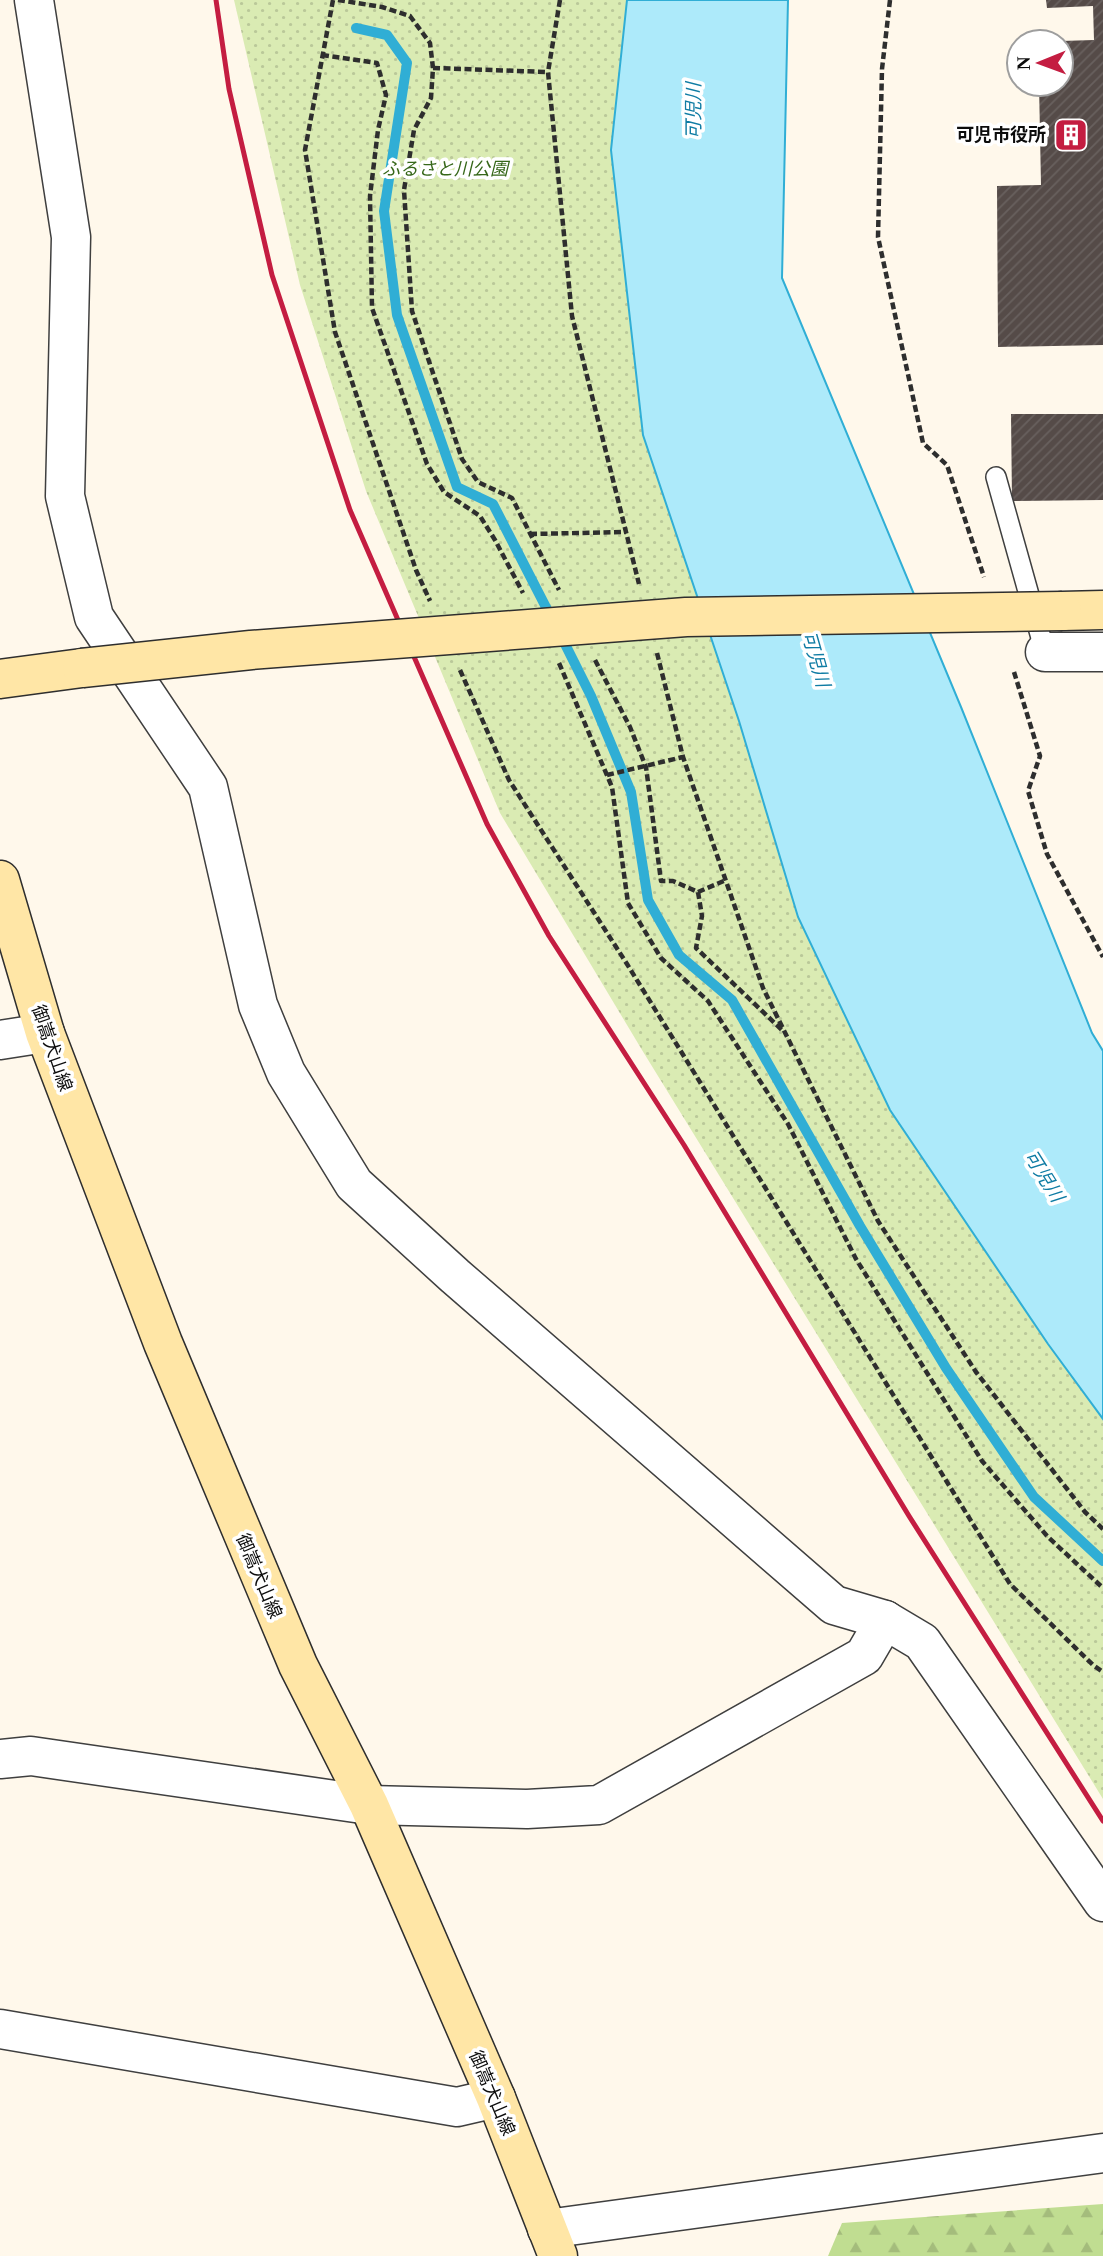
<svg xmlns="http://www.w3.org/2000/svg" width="1103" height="2256" font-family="'Times New Roman','Noto Sans JP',serif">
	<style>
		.forest { fill: url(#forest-firs) }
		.park { fill: url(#park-dots) }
		.water { fill: #adeafa; stroke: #30aed5; stroke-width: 2 }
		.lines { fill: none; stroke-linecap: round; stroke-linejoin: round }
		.stream { stroke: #30aed5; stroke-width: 10 }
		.building { fill: url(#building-hatch) }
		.lane-casing { stroke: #3f3f3f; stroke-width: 22 }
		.street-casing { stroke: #3f3f3f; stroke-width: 41 }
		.secondary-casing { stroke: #2e2e2e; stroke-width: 41 }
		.path { stroke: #2e2e2e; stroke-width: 4.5; stroke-dasharray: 7 3.5; stroke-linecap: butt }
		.lane { stroke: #fff; stroke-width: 19 }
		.street { stroke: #fff; stroke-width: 38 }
		.secondary { stroke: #ffe6a6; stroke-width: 38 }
		.rail { stroke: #c41d41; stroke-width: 5 }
		.secondary-bridge-casing { stroke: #2e2e2e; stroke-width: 41; stroke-linecap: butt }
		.secondary-bridge { stroke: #ffe6a6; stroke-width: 38 }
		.labels { text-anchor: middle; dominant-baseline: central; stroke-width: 7; stroke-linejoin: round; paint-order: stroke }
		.poi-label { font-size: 18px; font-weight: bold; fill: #0c0c0c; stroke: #fff; text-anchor: end }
		.park-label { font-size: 18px; font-style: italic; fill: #366719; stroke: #fff }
		.street-label { font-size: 18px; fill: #0c0c0c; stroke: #fff }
		.water-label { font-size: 19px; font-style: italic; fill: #0f7ca4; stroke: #fff }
	</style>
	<defs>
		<pattern id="forest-firs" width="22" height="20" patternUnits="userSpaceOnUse" patternTransform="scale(1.75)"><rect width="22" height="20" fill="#c0dd91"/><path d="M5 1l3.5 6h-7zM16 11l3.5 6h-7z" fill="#a4bc7c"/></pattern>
		<pattern id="park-dots" width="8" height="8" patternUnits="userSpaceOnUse" patternTransform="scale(1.75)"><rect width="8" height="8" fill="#daebb3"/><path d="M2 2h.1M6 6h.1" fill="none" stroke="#bac899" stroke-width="1.8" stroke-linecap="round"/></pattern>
		<pattern id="building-hatch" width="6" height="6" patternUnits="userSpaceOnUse" patternTransform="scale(1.75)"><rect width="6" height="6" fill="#554b48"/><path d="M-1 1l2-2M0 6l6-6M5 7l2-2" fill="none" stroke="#68605e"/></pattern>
	</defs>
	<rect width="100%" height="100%" fill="#fff8eb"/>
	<path class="forest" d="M1103 2204V2256H828L842 2223Z"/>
	<path class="park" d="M234 0H627L611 150 739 721 798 917 890 1110 1035 1325 1103 1418V1799L642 1050 500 813 366 491 300 285Z"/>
	<path class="water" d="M627 0H788L782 278 961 707 1092 1033 1103 1051V1419L1048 1344 890 1110 798 917 739 721 643 435 611 150Z"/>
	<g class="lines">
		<g class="stream">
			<path d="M356 28 387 35 407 63 384 211 397 315 457 487 493 504 552 619"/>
			<path d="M560 634 591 696 631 792 648 900 679 955 732 1000 860 1226 946 1368 1034 1497 1103 1561"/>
		</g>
	</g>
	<g class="building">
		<path d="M1046 0H1103V345L998 347 997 186 1041 185 1039 84H1061V41L1094 40 1093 6 1047 8Z"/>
		<path d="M1011 414H1103V500L1012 501Z"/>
	</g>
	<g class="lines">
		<defs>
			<path id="lane" d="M996 477 1045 652"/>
			<g id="street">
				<path d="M34 0 71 237 65 496 94 617 208 787 258 1005 286 1073 354 1184 455 1276 834 1605 885 1620 922 1642 1103 1902"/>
				<path d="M1045 652H1103"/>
				<path d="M0 1040 45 1033"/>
				<path d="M0 1759 31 1756 369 1805 527 1809 599 1805 864 1656 885 1620"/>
				<path d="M0 2029 457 2107 496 2098"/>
				<path d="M547 2229 1103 2153"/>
			</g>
			<g id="secondary">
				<path d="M1062 611 1103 610"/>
				<path d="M0 679 82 668"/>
				<path d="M0 880 45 1033 163 1343 298 1665 369 1805 496 2098 558 2256"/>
			</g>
		</defs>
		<use href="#lane" class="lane-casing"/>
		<use href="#street" class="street-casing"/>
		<use href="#secondary" class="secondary-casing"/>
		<g class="path">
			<path d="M333 0 305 150 335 332 416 570 430 601"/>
			<path d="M338 0 382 7 410 16 430 43 433 68 431 98 414 130 404 190 412 311 462 459 478 482 512 498 559 590"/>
			<path d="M560 0 548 72 572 316 639 584"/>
			<path d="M890 0 882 69 878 237 923 443 947 465 984 577"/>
			<path d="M322 55 377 63 386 95 378 130 370 196 372 308 427 464 444 492 480 516 495 540 523 593"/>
			<path d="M433 68 548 72"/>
			<path d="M530 534 626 532"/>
			<path d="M657 653 683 757 763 988 878 1221 976 1372 1085 1512 1103 1529"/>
			<path d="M595 660 630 727 646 767 661 881H673L698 892 702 916 696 948 783 1031"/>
			<path d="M559 663 612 787 628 903 661 958 708 1001 788 1124 856 1259 982 1461 1048 1537 1103 1588"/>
			<path d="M460 670 509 780 627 964 1010 1584 1093 1665 1103 1672"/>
			<path d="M1014 672 1040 756 1028 791 1047 854 1103 957"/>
			<path d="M607 775 683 757"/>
			<path d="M698 892 726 880"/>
		</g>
		<use href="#lane" class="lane"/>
		<use href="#street" class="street"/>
		<use href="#secondary" class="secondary"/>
		<path class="rail" d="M216 0 229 89 272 275 350 510 487 824 549 936 684 1145 909 1516 1103 1821"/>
		<defs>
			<path id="secondary-bridge" d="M82 668 251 650 686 617 1062 611"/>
		</defs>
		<use href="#secondary-bridge" class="secondary-bridge-casing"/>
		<use href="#secondary-bridge" class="secondary-bridge"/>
	</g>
	<defs>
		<symbol id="building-square" viewBox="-11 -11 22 22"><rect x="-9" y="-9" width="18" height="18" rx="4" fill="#c41d41" stroke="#fff"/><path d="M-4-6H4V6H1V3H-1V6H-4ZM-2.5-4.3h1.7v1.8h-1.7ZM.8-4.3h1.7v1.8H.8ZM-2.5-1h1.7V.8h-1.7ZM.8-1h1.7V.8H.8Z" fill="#fff"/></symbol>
	</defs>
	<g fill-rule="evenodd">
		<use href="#building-square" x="1052" y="116" width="38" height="38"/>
	</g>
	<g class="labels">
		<g class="poi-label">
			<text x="1046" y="135">可児市役所</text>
		</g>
		<g class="park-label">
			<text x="445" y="169">ふるさと川公園</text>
		</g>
		<g class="street-label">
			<text transform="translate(52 1048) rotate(71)">御嵩犬山線</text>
			<text transform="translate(259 1576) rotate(67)">御嵩犬山線</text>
			<text transform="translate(492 2093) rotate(67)">御嵩犬山線</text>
		</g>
		<g class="water-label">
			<text transform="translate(693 111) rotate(-90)">可児川</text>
			<text transform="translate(816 659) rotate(74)">可児川</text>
			<text transform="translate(1044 1176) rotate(58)">可児川</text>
		</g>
	</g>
	<g transform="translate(1040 63) rotate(269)"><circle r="33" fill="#ffffff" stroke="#9e9e9e" stroke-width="2"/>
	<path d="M0-5L12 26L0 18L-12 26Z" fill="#c41d41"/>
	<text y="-10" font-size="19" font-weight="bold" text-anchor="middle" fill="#0c0c0c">N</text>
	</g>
</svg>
